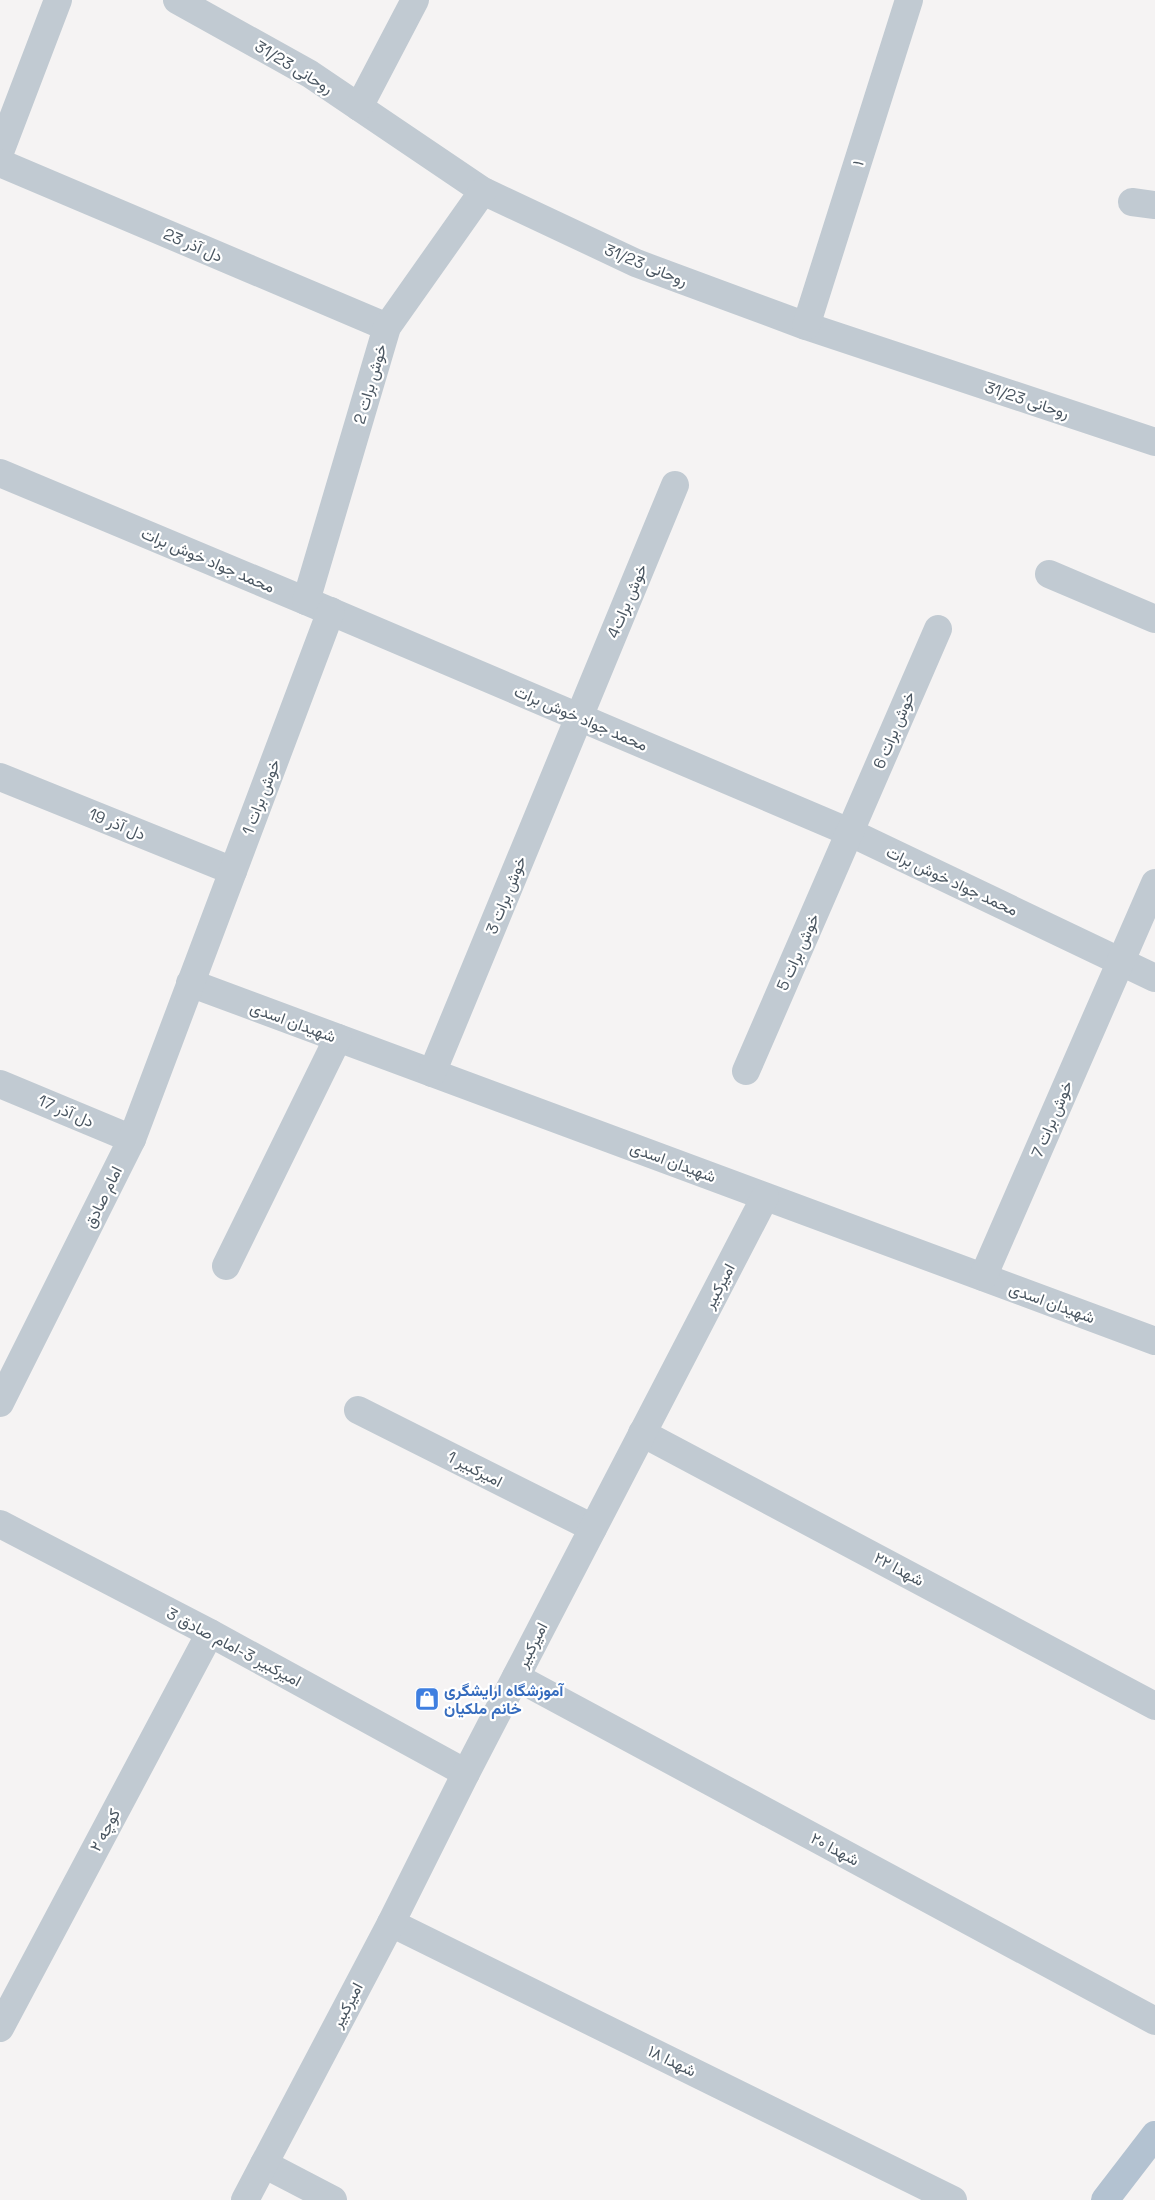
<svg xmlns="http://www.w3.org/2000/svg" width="1155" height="2200" font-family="'Space Grotesk',Vazirmatn,sans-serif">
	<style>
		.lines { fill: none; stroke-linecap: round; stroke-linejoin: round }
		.minor { stroke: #c1cad2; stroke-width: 28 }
		.major { stroke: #b3c2d1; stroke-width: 28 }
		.labels { text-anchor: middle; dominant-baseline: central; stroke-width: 4.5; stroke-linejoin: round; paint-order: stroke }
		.street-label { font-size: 16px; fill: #4a5661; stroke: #fff }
		.shop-label { font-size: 16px; font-weight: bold; fill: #366cbe; stroke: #fff; text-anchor: start }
	</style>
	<rect width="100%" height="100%" fill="#f5f3f3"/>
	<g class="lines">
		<g class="minor">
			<path d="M177 0 310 74 483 191 636 263 806 326 1155 442"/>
			<path d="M359 107 415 0"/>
			<path d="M0 152 58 0"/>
			<path d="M0 163 387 327"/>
			<path d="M1132 202 1155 205"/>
			<path d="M806 326 909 0"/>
			<path d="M0 473 306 601 849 832 1155 978"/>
			<path d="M1049 574 1155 619"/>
			<path d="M306 601 387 327 483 191"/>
			<path d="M0 777 233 871"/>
			<path d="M190 983 1155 1341"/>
			<path d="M746 1071 938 629"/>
			<path d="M432 1073 675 485"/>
			<path d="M0 1084 132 1139"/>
			<path d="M226 1266 338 1038"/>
			<path d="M983 1277 1155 883"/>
			<path d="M0 1403 132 1139 331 611"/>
			<path d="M358 1410 593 1528"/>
			<path d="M642 1433 1155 1706"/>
			<path d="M0 1524 210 1633 466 1773"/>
			<path d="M516 1677 1155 2021"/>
			<path d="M391 1923 953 2200"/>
			<path d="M0 2028 210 1633"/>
			<path d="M264 2164 333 2200"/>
			<path d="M245 2200 391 1923 466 1773 765 1197"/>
		</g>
		<path class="major" d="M1105 2200 1155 2135"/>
	</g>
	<defs>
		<symbol id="shop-square" viewBox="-11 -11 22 22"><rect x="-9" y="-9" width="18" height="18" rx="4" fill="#3f7fe0" stroke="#fff"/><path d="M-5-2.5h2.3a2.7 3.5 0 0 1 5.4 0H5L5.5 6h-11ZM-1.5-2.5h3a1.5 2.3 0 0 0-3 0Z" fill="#fff"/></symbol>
	</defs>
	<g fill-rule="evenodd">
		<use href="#shop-square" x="413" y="1685" width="28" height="28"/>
	</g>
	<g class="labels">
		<g class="street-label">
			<text transform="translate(294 67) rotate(31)">روحانی 31/23</text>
			<text transform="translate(858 163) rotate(-72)">۱</text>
			<text transform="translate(193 245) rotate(23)">دل آذر 23</text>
			<text transform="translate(646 265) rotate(22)">روحانی 31/23</text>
			<text transform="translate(370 384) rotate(-74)">خوش برات 2</text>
			<text transform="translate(1027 400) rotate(18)">روحانی 31/23</text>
			<text transform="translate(208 560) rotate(23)">محمد جواد خوش برات</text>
			<text transform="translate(627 601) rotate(-67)">خوش برات4</text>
			<text transform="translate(581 718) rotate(23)">محمد جواد خوش برات</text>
			<text transform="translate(894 730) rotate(-67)">خوش برات 6</text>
			<text transform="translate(261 797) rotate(-69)">خوش برات 1</text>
			<text transform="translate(117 824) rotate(22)">دل آذر 19</text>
			<text transform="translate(952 881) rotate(25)">محمد جواد خوش برات</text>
			<text transform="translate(506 895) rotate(-68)">خوش برات 3</text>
			<text transform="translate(798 952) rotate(-66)">خوش برات 5</text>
			<text transform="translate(293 1022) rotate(20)">شهیدان اسدی</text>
			<text transform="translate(66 1111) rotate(23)">دل آذر 17</text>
			<text transform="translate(1052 1119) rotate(-67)">خوش برات 7</text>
			<text transform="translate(673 1162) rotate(20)">شهیدان اسدی</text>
			<text transform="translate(103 1197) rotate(-64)">امام صادق</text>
			<text transform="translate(719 1286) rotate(-62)">امیرکبیر</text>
			<text transform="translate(1052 1303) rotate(20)">شهیدان اسدی</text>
			<text transform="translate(475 1469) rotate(27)">امیرکبیر 1</text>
			<text transform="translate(899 1569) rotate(28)">شهدا ۲۲</text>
			<text transform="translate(532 1645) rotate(-63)">امیرکبیر</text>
			<text transform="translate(234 1647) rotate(28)">امیرکبیر 3-امام صادق 3</text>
			<text transform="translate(105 1830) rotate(-62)">کوچه ۲</text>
			<text transform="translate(835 1849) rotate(28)">شهدا ۲۰</text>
			<text transform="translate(347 2005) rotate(-62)">امیرکبیر</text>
			<text transform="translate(672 2061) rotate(26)">شهدا ۱۸</text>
		</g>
		<g class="shop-label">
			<text x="444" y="1690">آموزشگاه ارایشگری<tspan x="444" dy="18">خانم ملکیان</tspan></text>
		</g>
	</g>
</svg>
